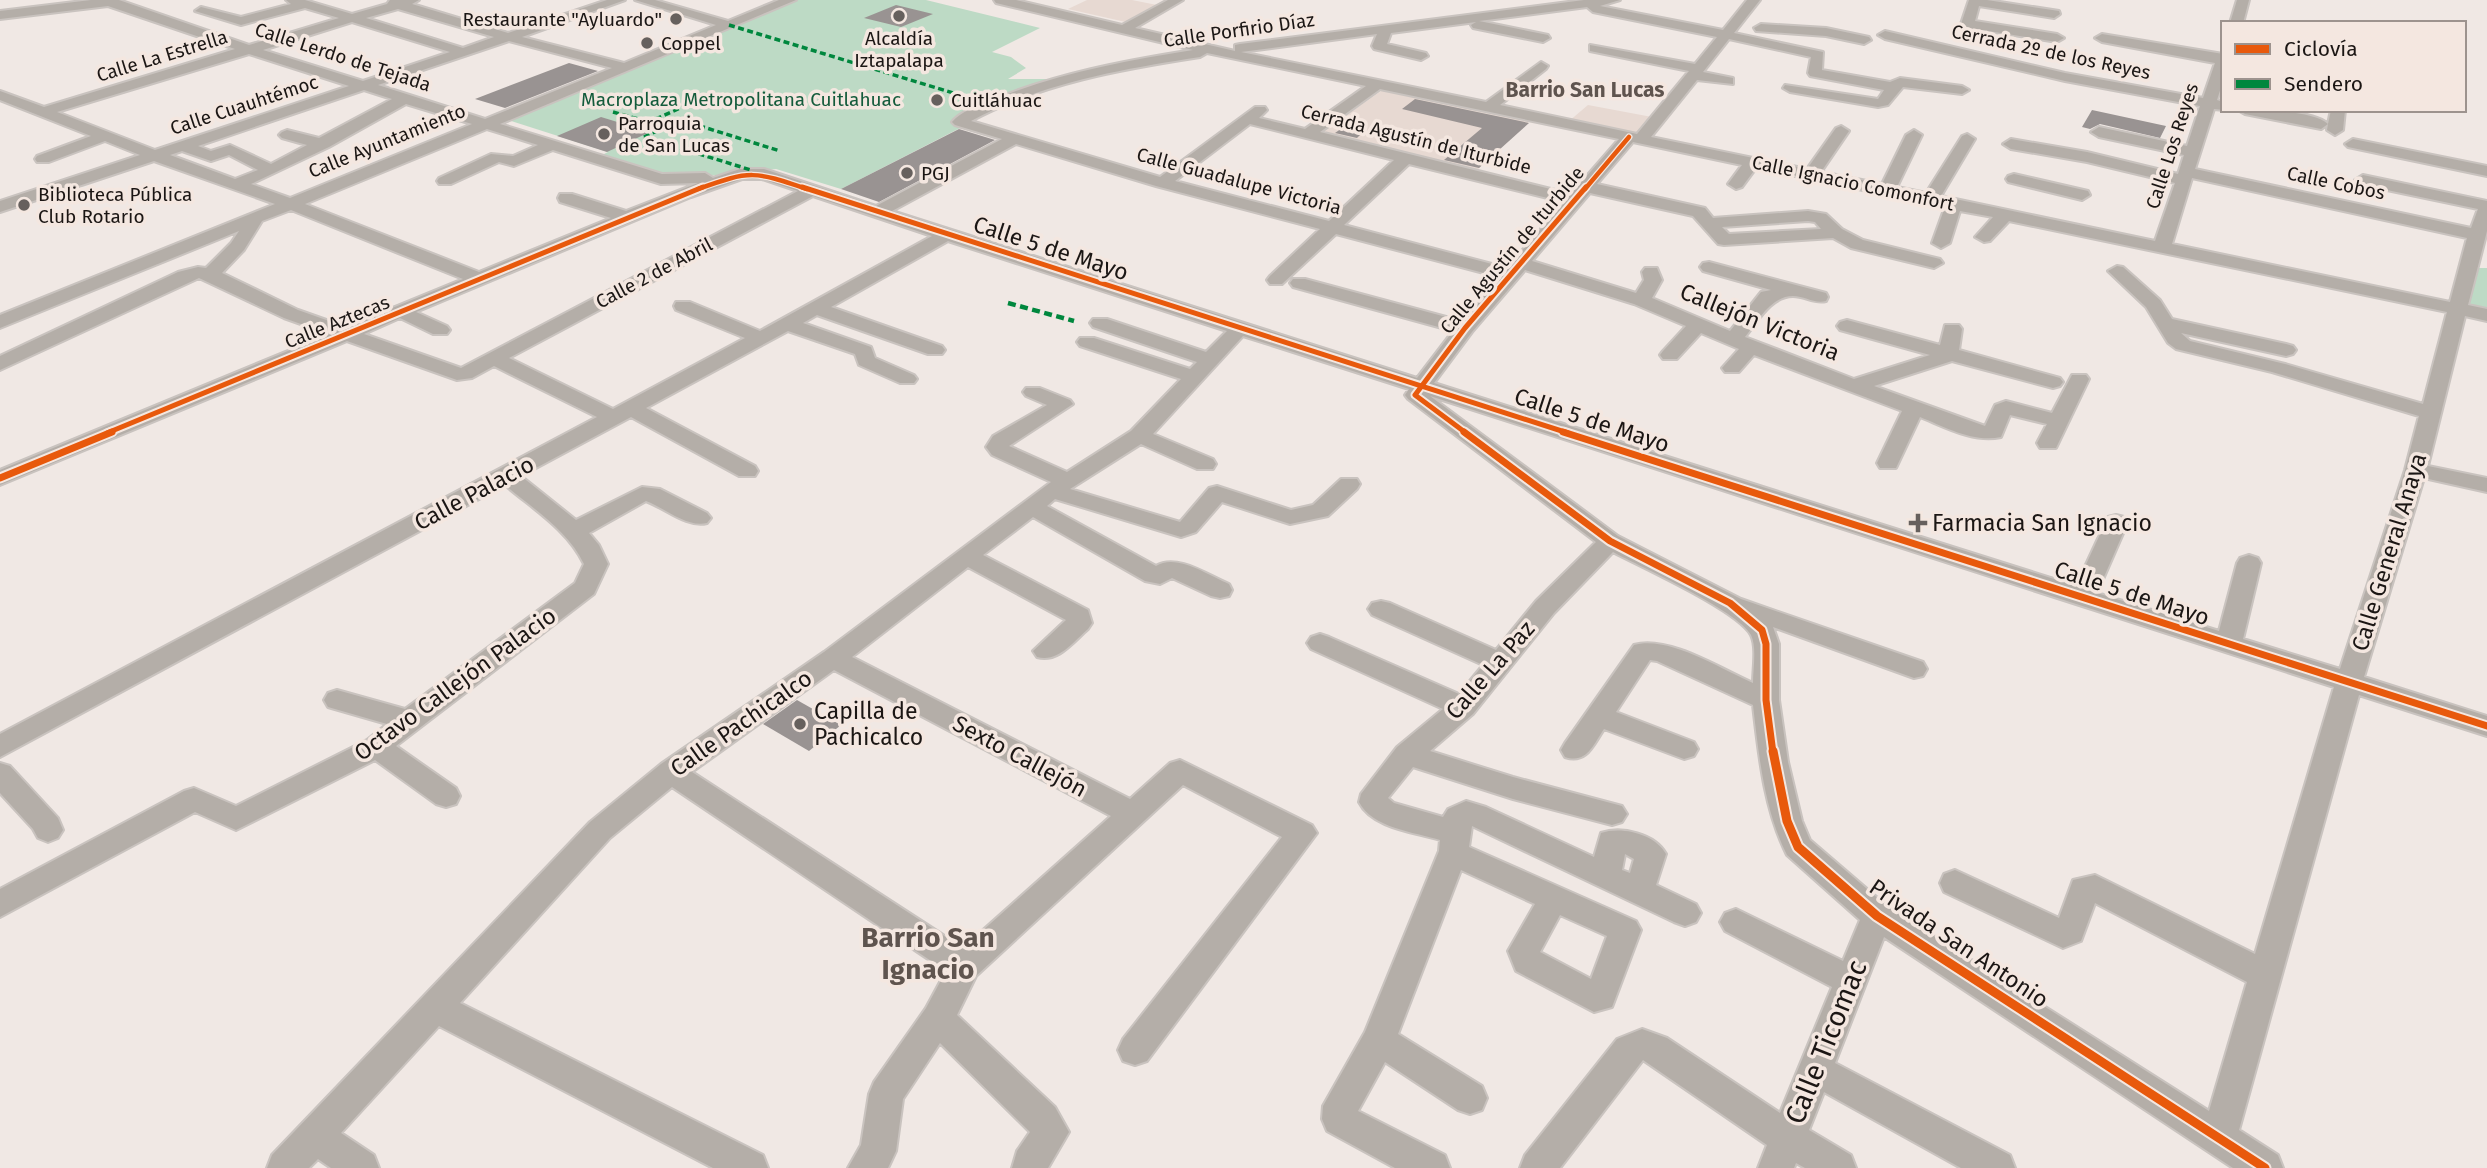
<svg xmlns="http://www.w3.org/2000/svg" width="2487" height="1168" font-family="'Fira Sans',sans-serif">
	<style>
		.built { fill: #e7d9d2 }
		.green { fill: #bddac5 }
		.building { fill: #999392 }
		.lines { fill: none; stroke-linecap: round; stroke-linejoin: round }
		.minor-casing { stroke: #c9c3bf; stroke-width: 4 }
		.minor { fill: #b4aea8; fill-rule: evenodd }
		.quiet-far1 { stroke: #00873e; stroke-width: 3.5; stroke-dasharray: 6 3.5; stroke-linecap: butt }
		.quiet { stroke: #00873e; stroke-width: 4.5; stroke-dasharray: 8 4.5; stroke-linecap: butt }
		.cycleway-far3-casing { stroke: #f4e7e0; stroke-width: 7 }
		.cycleway-far2-casing { stroke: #f4e7e0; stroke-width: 9 }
		.cycleway-far1-casing { stroke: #f4e7e0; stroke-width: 11 }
		.cycleway-casing { stroke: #f4e7e0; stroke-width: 13 }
		.cycleway-far3 { stroke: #e8590c; stroke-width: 4.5 }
		.cycleway-far2 { stroke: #e8590c; stroke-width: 5 }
		.cycleway-far1 { stroke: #e8590c; stroke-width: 7 }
		.cycleway { stroke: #e8590c; stroke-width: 9 }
		.poi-dot { fill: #66605d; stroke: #f4e7e0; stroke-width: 2.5 }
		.labels { text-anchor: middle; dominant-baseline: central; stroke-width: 7; stroke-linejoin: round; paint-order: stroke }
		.far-poi-label { font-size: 19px; fill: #1b1614; stroke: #f4e7e0; text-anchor: start }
		.far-street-label { font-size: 19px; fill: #1b1614; stroke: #f4e7e0 }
		.far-park-label { font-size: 19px; fill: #135b3b; stroke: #f4e7e0 }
		.far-neighbourhood-label { font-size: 21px; font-weight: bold; fill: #5f544e; stroke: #f4e7e0 }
		.street-label { font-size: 23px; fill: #1b1614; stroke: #f4e7e0 }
		.poi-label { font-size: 23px; fill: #1b1614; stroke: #f4e7e0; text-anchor: start }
		.near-neighbourhood-label { font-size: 28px; font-weight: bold; fill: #5f544e; stroke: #f4e7e0 }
		.near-street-label { font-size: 28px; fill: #1b1614; stroke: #f4e7e0 }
	</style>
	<rect width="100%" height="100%" fill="#f0e8e4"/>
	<g class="built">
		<path d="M1087 0H1132L1162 6 1130 23 1068 9Z"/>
		<path d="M1384 89 1530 121 1476 171 1321 133Z"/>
		<path d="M1588 105 1652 117 1636 136 1568 122Z"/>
	</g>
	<g class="green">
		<path d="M793 0H926L1040 28 992 52 1011 57 1026 68 1008 79H1062L991 105 964 126 841 189 776 169 676 179 598 157 608 152 502 118Z"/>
		<path d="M2473 268H2487V311L2463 306Z"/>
	</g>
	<g class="building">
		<path d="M896 5 933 14 901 27 864 18Z"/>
		<path d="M569 63 598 71 505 108 475 99Z"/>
		<path d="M1415 99 1529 123 1479 168 1444 160 1482 128 1402 109Z"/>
		<path d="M2092 110 2166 126 2160 138 2100 124 2090 129 2082 127Z"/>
		<path d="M601 117 650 132 607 152 557 136Z"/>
		<path d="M1348 124 1367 128 1357 138 1335 133Z"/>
		<path d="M959 129 995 140 879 202 841 189Z"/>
		<path d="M797 700 841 725 809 751 763 724Z"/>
	</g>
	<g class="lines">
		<defs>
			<g id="minor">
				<path d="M91 0H119L249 45 339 18 305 8 241 25 195 11 201 7 241 17 291 4 286 0H305L352 14 387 4 390 0H419L412 4 508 33 607 0H625L522 37 624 63 716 25 635 0H655L728 21 779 0H796L500 124 662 174 705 173 713 178 740 169H764L876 206 1002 139 955 125 952 122C961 111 977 107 990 101 1055 74 1123 61 1193 50L996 3 994 0H1016L1122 25 1168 0H1183L1135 28 1235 51V45L1240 44 1584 0H1620L1600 6 1723 30 1747 0H1760L1734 33 1823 52 1822 70 1890 82 1900 78 1962 86 1969 90 1962 94 1903 87 1888 105 1878 107 1790 92 1783 88 1785 85 1878 99 1884 90 1810 76 1808 73 1811 57 1729 39 1703 72 1733 78V84L1697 80 1651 137 1807 169 1836 128 1841 126 1849 131 1821 172 1882 184 1906 135 1914 130 1922 135 1897 187 1926 193 1962 136 1967 134 1975 139 1941 196 2155 241 2175 183 2087 162 2011 149 2003 144 2011 139 2087 152 2178 174 2184 155 2099 137 2091 132 2099 127 2187 146 2200 106 2065 81 1885 39 1878 35 1885 31 2065 73 2203 98 2215 63 2102 42 2095 38 2102 34 2223 54V81L2217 100 2223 102 2224 110 2214 109 2195 169 2471 228 2478 209 2363 185 2355 180 2363 175 2487 201V231L2468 305 2487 309V321L2465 316 2428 466 2487 478V492L2424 478 2364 677 2487 716V736L2359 695 2239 1130 2278 1155 2283 1168H2233L1884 937 1835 1063 2010 1155 2015 1168H1961L1824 1092 1809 1130 1851 1155 1856 1168H1805L1796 1163 1794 1168H1758L1767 1145 1643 1060 1560 1168H1520L1525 1155 1617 1039 1642 1029 1667 1038 1780 1113 1832 987 1725 931 1720 922 1725 913 1736 909 1843 961 1860 920 1787 855C1764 809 1759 756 1753 705L1657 661 1650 660 1616 712 1694 742 1698 749 1694 756 1684 759 1604 729C1593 745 1587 764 1565 757L1561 750 1565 743 1634 645C1668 635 1721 669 1753 683 1753 669 1757 647 1751 635 1737 610 1641 567 1613 552L1554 613 1473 714 1430 751 1513 777 1622 806 1627 814 1622 822 1612 825 1513 799 1413 767 1388 798 1394 803 1443 817 1448 809 1466 801 1486 807 1594 857 1601 833C1622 826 1655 834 1666 854L1656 885 1696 904 1701 913 1696 922 1685 926 1674 922 1472 826 1469 847 1636 921 1641 930 1612 1007 1594 1012 1516 971 1508 951 1535 904 1461 870 1398 1034 1482 1086 1487 1098 1482 1110 1470 1114 1458 1110 1385 1062 1358 1111 1445 1155 1450 1168H1395L1327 1131 1322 1119 1323 1106 1365 1032 1439 851 1440 840C1414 832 1372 828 1359 802L1361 794 1397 747 1443 709 1311 649 1307 643 1311 637 1320 634 1329 637 1459 694 1483 665 1372 615 1368 609 1372 603 1381 601 1390 603 1496 650 1536 601 1596 542 1408 399 1405 395 1409 389 1243 336 1153 434 1213 459 1216 464 1213 469H1197L1141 444 1070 489 1180 522 1209 488 1217 486 1291 510 1313 505 1341 479H1357L1360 484 1357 489 1328 516 1290 524 1222 502 1196 532 1181 537 1055 499 1047 506 1156 566C1177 553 1209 576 1229 584L1232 590 1229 596 1220 598 1211 596 1172 578 1160 584 1145 581 1033 517 983 555 1088 610 1092 623 1088 629C1073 642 1058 663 1037 657L1033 651 1066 620 968 567 852 657 1130 799 1170 763 1180 760 1312 825 1317 833 1147 1061 1135 1065 1123 1061 1118 1050 1123 1039 1282 837 1183 785 976 976 957 1015 1055 1107 1069 1132 1048 1168H1012L1017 1151 1030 1132 940 1043 903 1099 896 1151 888 1168H848L861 1145 869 1094 874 1082 926 1008 946 971 672 787 610 838 460 1003 763 1155 768 1168H713L439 1026 341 1133 374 1155 379 1168H331L318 1159 309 1168H267L272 1155 590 822 661 764 824 652 1051 482 992 455 986 447 993 436 1047 405 1026 396 1023 392 1026 388H1040L1070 400 1073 404 1009 446 1067 472 1131 431 1181 379 1080 346 1077 342 1080 338H1094L1190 369 1197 362 1093 327 1090 323 1093 319H1107L1206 352 1227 331 948 241 831 307 942 346 945 350 942 354H928L817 315 803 323 871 347 875 358 914 375 917 379 914 383H900L859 365 855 354 788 331 646 408 755 466 758 471 755 476H739L631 417 521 476 576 520 642 487 660 489 707 513 711 518 707 523C687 528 665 508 646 501L589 533 599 545 608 564 594 594 396 746 456 788 460 796 456 804 446 807 436 804 375 760 236 830 195 812 0 917V889L184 791 194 788 236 806 367 740 387 724 328 707 324 700 328 693 337 690 405 709 575 583 584 564C568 530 533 509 505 485L0 757V734L597 417 494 366 472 378 457 380 347 341 0 485V470L329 334 284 318 199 278 0 370V356L178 272 198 267 206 268 231 243 239 231 0 328V315L275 204 154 161 0 212V201L140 155 105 141 49 162H37L35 159 37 156 91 136 0 100V91L44 107 235 49 108 6 0 19V11ZM1587 7 1593 12 1717 37 1695 64 1590 45V51L1689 71 1637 134 1500 105 1546 69 1548 66 1541 62 1486 102 1241 52 1377 34 1372 46 1374 49 1421 60 1428 56 1426 53 1387 44 1391 33 1476 22 1471 25 1473 28 1543 42 1550 38 1548 35 1479 21ZM398 9 494 37 463 48 366 18ZM352 22 450 52 363 81 263 50ZM509 41 612 68 485 119 378 85ZM1207 53 1366 86 1305 129 1259 118 1267 110 1265 107H1255L1160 177 971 121C1042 83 1122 69 1200 57ZM249 54 349 86 155 150 57 112ZM1380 89 1619 139 1571 194 1320 132ZM364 90 392 99 319 138 287 130 282 132 279 135 282 138 307 145 271 164 230 145 211 151 198 146ZM406 104 472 124 290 198 251 184 329 147ZM1250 124 1394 160 1329 221 1175 181ZM487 129 538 145 513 156 491 154 439 178 437 181 439 184H451L499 162 514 166 553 150 661 184 698 183 626 211 572 194H560L558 198 560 202 611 218 479 272 305 204ZM1633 142 1742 165 1728 184 1736 189 1742 187 1756 168 1945 207 1932 243 1941 248 1950 243 1960 211 1993 217 1975 237 1984 242 1990 241 2009 221 2447 312 2423 404 2285 364 2190 341 2181 333 2286 356 2293 354 2296 350 2293 346 2286 344 2172 319 2160 300 2123 267 2117 266 2108 271 2146 307 2168 343 2176 349 2272 372 2419 416 2405 470 2340 669 2243 639 2261 563 2258 558 2249 555 2240 558 2237 563 2219 631 2097 593 2128 522 2124 517 2116 515 2108 517 2076 586 1434 383 1472 332 1525 270 1634 304 1686 326 1663 351 1660 355 1663 359H1677L1701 333 1739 349 1722 368 1725 372H1739L1754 355 1902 411 1877 463 1880 468H1896L1920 417C1945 427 1973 443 2001 437L2010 415 2047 424 2037 443 2040 448H2056L2089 379 2086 375H2072L2052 413 2006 401 1995 405 1985 426 1874 386 1952 361 2053 388 2060 386 2063 382 2060 378 1959 350 1962 329 1959 325H1945L1940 345 1847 320 1840 322 1837 326 1840 330 1930 355 1854 379 1745 337C1758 321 1771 296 1793 296 1805 296 1814 304 1826 301L1828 297 1826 293 1709 262 1703 263 1700 267 1703 271 1771 290 1761 292 1730 331 1652 298 1662 280 1657 268H1645L1642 272 1644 280 1636 293 1532 261 1590 193 1693 216 1718 244 1724 245 1833 238 1851 248 1934 268 1943 263 1940 259 1863 240 1842 229 1826 214 1808 211 1713 218 1705 208 1597 184ZM1016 144 1156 186 1320 229 1270 276 1267 280 1270 284H1282L1336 234 1499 277 1461 321 1305 279H1293L1290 283 1293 287 1453 331 1417 378 892 211ZM182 151 211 161 229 155 258 170 235 179 170 155ZM1409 164 1564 202 1507 268 1344 225ZM2192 178 2467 238 2450 302 2172 244ZM742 179H762L798 191 461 368 364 334 400 318 433 334H447L450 330 447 326 416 312 691 197ZM813 196 932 236 760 331 690 302H676L674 306 676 310 745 338 613 409 509 358ZM291 210 463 279 346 327 298 310 222 273 244 250 262 221ZM1808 221 1815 222 1821 229 1729 234 1722 227ZM1430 396 2334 687 2255 954 2095 875 2073 880 2059 918 1955 870 1944 874 1940 883 1944 892 2063 948 2081 941 2095 903 2247 982 2209 1111 1888 907 1810 840 1802 821 1788 762 1779 700V644L1773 627 1914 678 1923 676 1927 669 1923 662 1741 599 1618 536ZM834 670 1111 816 963 948 692 772ZM1625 854 1634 859 1630 873 1622 870ZM1560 915 1607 936 1591 979 1540 952Z"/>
				<path d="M1969 0H1987L2059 11 2060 14 2054 18 1979 6 1975 21 2057 34 2064 38 2057 42 1963 27 1961 24Z"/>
				<path d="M2237 0H2249L2243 23H2230Z"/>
				<path d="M1761 24 1826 28 1869 37 1871 40 1864 44 1826 36 1756 31 1754 28Z"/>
				<path d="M2238 110C2260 110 2312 110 2328 124L2331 110H2345L2343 130 2335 135 2327 130 2328 124 2321 129 2245 114Z"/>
				<path d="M2353 139 2487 166V176L2348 147 2345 144Z"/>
				<path d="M2014 174 2088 191 2090 195 2082 200 2008 182 2006 179 2008 176Z"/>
				<path d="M0 763 10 766 58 818 63 830 58 838 48 842 38 838 33 829 0 793Z"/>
			</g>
		</defs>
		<use href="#minor" class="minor-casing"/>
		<use href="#minor" class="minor"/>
		<g class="quiet-far1">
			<path d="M729 25 993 105"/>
			<path d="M613 112 649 122"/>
			<path d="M681 120 780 151"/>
			<path d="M644 137 751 170"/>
			<path d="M644 137 665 127 649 122 714 93"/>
		</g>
		<path class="quiet" d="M1008 303 1074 321"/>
		<defs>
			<g id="cycleway-far3">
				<path d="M698 189C751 170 754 171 807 189"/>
				<path d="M1585 189 1629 137"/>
			</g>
			<g id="cycleway-far2">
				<path d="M802 187 1568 433"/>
				<path d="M107 433 703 187"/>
				<path d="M1466 433 1415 395 1465 328 1586 187"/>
			</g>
			<g id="cycleway-far1">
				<path d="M1464 432 1610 541 1730 603 1762 630 1766 644V700L1773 753"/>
				<path d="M1563 432 2487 726"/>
				<path d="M0 478 112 432"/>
			</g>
			<path id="cycleway" d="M1773 751 1787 821 1798 847 1877 916 2265 1168"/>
		</defs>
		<use href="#cycleway-far3" class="cycleway-far3-casing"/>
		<use href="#cycleway-far2" class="cycleway-far2-casing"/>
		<use href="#cycleway-far1" class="cycleway-far1-casing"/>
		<use href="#cycleway" class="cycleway-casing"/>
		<use href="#cycleway-far3" class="cycleway-far3"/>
		<use href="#cycleway-far2" class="cycleway-far2"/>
		<use href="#cycleway-far1" class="cycleway-far1"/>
		<use href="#cycleway" class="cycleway"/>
	</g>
	<g class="poi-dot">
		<circle cx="899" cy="16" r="7"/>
		<circle cx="676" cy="19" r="7"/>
		<circle cx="647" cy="43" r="7"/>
		<circle cx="937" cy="100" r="7"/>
		<circle cx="604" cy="134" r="7"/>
		<circle cx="907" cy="173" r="7"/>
		<circle cx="24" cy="205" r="7"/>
		<path d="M1914.5 512.5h7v7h7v7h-7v7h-7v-7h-7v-7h7z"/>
		<circle cx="800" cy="724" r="7"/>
	</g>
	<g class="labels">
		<g class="far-poi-label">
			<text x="662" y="19" text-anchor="end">Restaurante "Ayluardo"</text>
			<text x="899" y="38" text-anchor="middle">Alcaldía<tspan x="899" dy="22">Iztapalapa</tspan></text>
			<text x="661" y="43">Coppel</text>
			<text x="951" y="100">Cuitláhuac</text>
			<text x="618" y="123">Parroquia<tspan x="618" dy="22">de San Lucas</tspan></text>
			<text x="921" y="173">PGJ</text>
			<text x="38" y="194">Biblioteca Pública<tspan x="38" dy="22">Club Rotario</tspan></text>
		</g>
		<g class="far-street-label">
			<text transform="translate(1239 30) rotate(-8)">Calle Porfirio Díaz</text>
			<text transform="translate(2051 52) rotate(12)">Cerrada 2º de los Reyes</text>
			<text transform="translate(162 56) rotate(-17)">Calle La Estrella</text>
			<text transform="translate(343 57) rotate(18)">Calle Lerdo de Tejada</text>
			<text transform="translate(244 105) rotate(-18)">Calle Cuauhtémoc</text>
			<text transform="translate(1416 139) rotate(14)">Cerrada Agustín de Iturbide</text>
			<text transform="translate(387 141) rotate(-22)">Calle Ayuntamiento</text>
			<text transform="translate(2172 146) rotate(-72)">Calle Los Reyes</text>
			<text transform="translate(1239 181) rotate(15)">Calle Guadalupe Victoria</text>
			<text transform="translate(1853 183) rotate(12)">Calle Ignacio Comonfort</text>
			<text transform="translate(2336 183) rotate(12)">Calle Cobos</text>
			<text transform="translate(1512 250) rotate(-50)">Calle Agustín de Iturbide</text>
			<text transform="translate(654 273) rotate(-28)">Calle 2 de Abril</text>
			<text transform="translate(337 322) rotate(-22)">Calle Aztecas</text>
		</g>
		<g class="far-park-label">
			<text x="741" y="99">Macroplaza Metropolitana Cuitlahuac</text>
		</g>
		<g class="far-neighbourhood-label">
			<text x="1585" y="90">Barrio San Lucas</text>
		</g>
		<g class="street-label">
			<text transform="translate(1051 248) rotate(18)">Calle 5 de Mayo</text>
			<text transform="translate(1760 322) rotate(22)">Callejón Victoria</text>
			<text transform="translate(1592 420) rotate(18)">Calle 5 de Mayo</text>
			<text transform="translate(474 493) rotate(-28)">Calle Palacio</text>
			<text transform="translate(2389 552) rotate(-73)">Calle General Anaya</text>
			<text transform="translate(2132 593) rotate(18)">Calle 5 de Mayo</text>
			<text transform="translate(1490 670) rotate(-49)">Calle La Paz</text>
			<text transform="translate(455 684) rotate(-36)">Octavo Callejón Palacio</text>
			<text transform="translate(741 723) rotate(-35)">Calle Pachicalco</text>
			<text transform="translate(1020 756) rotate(28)">Sexto Callejón</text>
			<text transform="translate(1959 943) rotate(34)">Privada San Antonio</text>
		</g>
		<g class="poi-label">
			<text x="1932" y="523">Farmacia San Ignacio</text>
			<text x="814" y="711">Capilla de<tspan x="814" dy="26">Pachicalco</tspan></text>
		</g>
		<g class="near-neighbourhood-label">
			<text x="928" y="937">Barrio San<tspan x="928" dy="32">Ignacio</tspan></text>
		</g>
		<g class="near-street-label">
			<text transform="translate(1826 1042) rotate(-68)">Calle Ticomac</text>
		</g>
	</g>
	<rect x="2221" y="21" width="245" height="91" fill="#f4e7e0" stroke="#9d938e" stroke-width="2"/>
	<rect x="2235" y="44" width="35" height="10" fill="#e8590c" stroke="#9d938e" stroke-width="2"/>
	<text x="2284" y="56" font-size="21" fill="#1b1614">Ciclovía</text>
	<rect x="2235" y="79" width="35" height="10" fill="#00873e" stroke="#9d938e" stroke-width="2"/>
	<text x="2284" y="91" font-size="21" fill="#1b1614">Sendero</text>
</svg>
